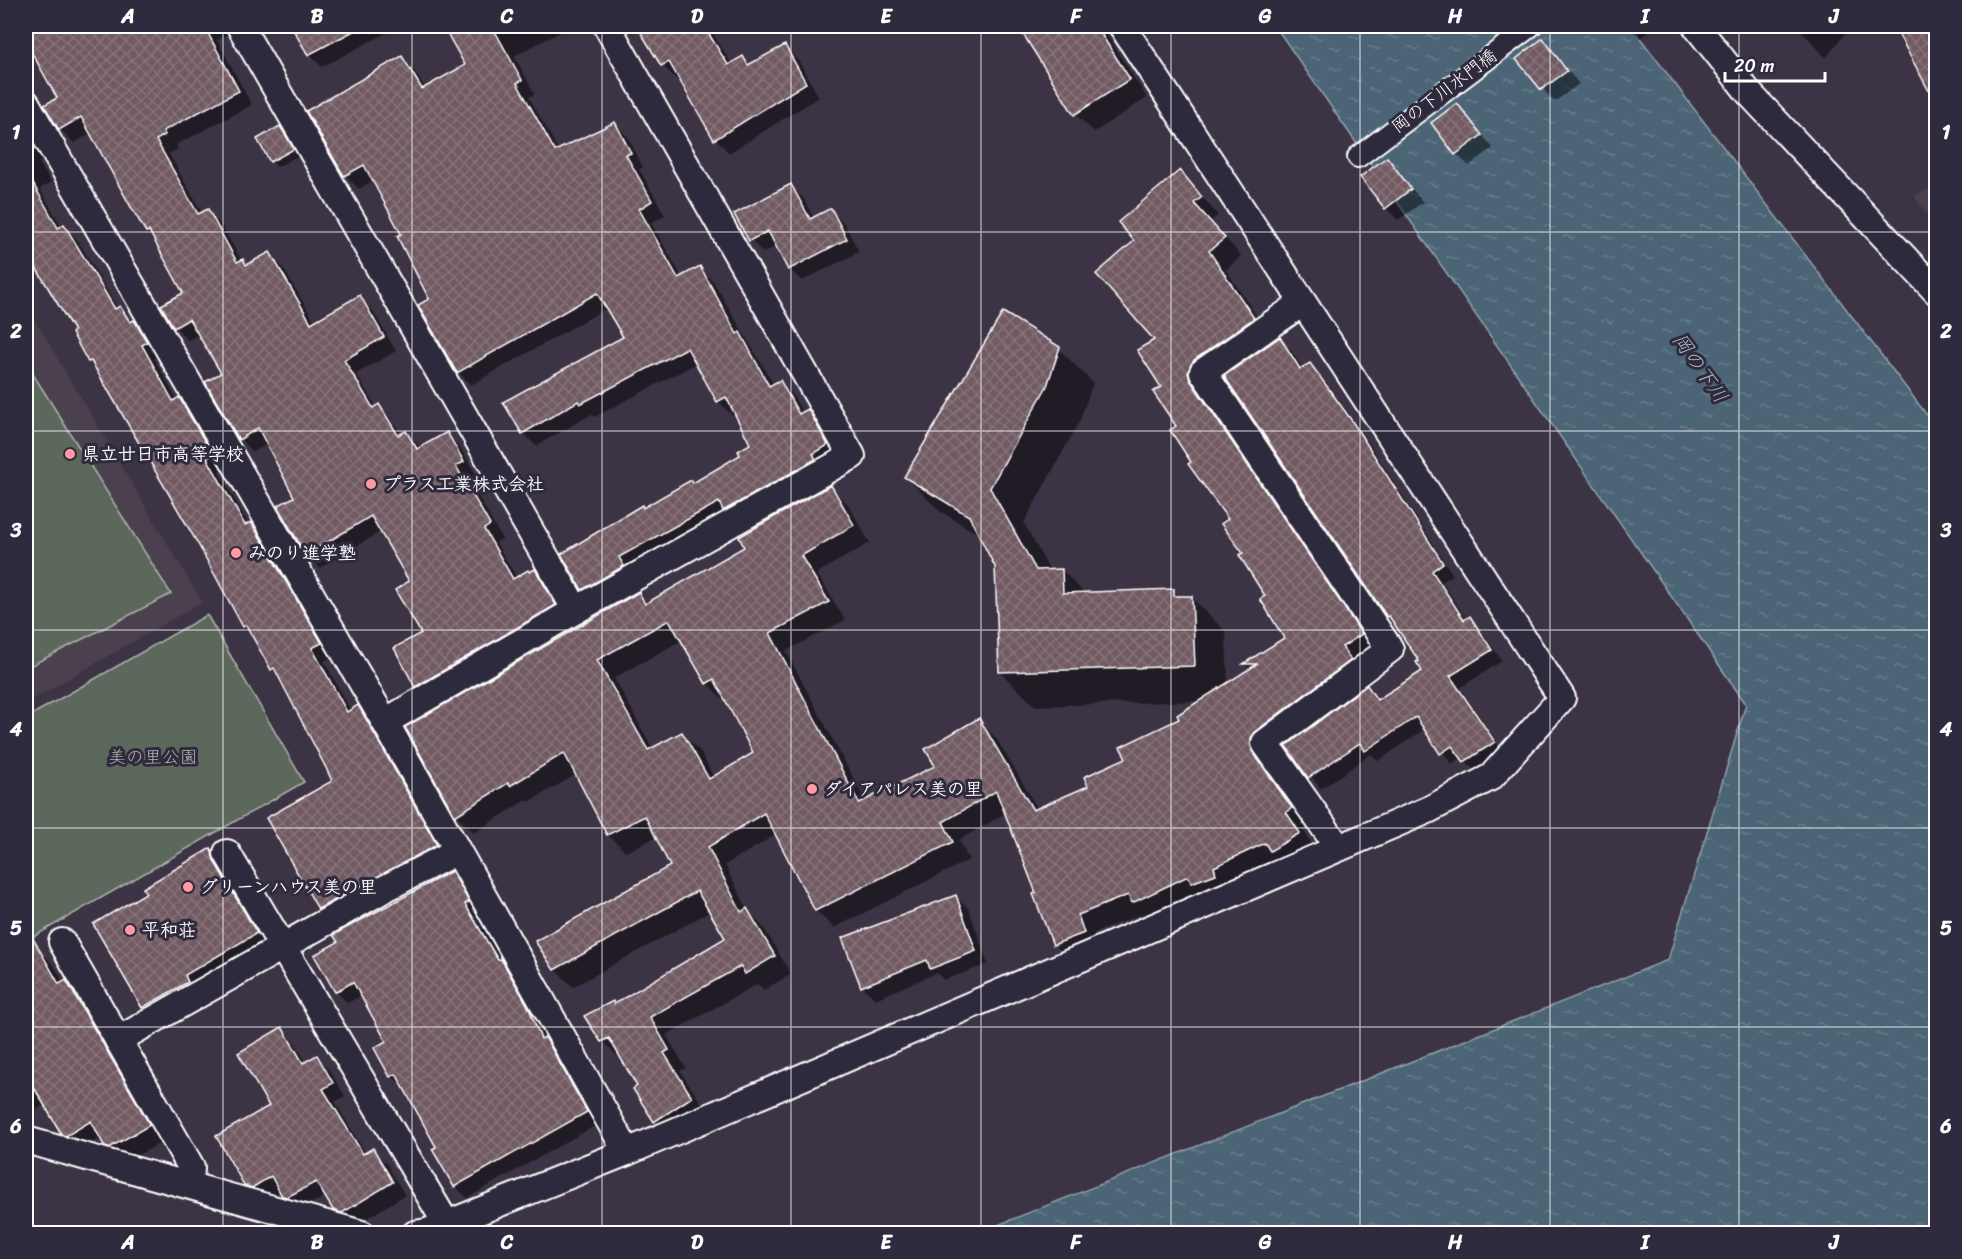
<svg xmlns="http://www.w3.org/2000/svg" width="1962" height="1259" font-family="Sriracha,'Klee One',sans-serif">
	<style>
		.built { fill: #4c3f4e }
		.green { fill: #5d685c; stroke: #aeb4ae; stroke-width: 1.5 }
		.water { fill: url(#water-ripples); stroke: #94a3ad; stroke-width: 1.5 }
		.shadow { fill: #0007; fill-rule: evenodd }
		.building { fill: url(#building-cross-hatch); stroke: #fff; stroke-width: 1.5; fill-rule: evenodd }
		.lines { fill: none; stroke-linecap: round; stroke-linejoin: round }
		.pedestrian-casing { stroke: #fff; stroke-width: 24 }
		.minor-casing { stroke: #fff; stroke-width: 30 }
		.pedestrian { stroke: #2f2a3d; stroke-width: 20 }
		.minor { stroke: #2f2a3d; stroke-width: 26 }
		.grid { fill: none; stroke: #fff; stroke-width: 1.5; stroke-opacity: 0.55 }
		.poi-dot { fill: #ff9aa2; stroke: #2f2a3d; stroke-width: 2 }
		.labels { text-anchor: middle; dominant-baseline: central; stroke-width: 6; stroke-linejoin: round; paint-order: stroke }
		.street-label { font-size: 18px; fill: #fff; stroke: #2f2a3d }
		.poi-label { font-size: 18px; font-weight: bold; fill: #fff; stroke: #2f2a3d; text-anchor: start }
		.park-label { font-size: 18px; fill: #aeb4ae; stroke: #2f2a3d }
		.water-label { font-size: 20px; font-style: italic; fill: #aebac1; stroke: #2f2a3d }
		.neatline { fill: none; stroke: #fff; stroke-width: 2 }
		.grid-label { font-size: 20px; text-anchor: middle; font-weight: bold; fill: #fff }
	</style>
	<defs>
		<pattern id="water-ripples" width="26" height="14" patternUnits="userSpaceOnUse" patternTransform="scale(1.5)"><rect width="26" height="14" fill="#4c6576"/><path d="M2 4q2-2 4 0t4 0M15 11q2-2 4 0t4 0" fill="none" stroke="#677c8b"/></pattern>
		<pattern id="building-cross-hatch" width="8" height="8" patternUnits="userSpaceOnUse" patternTransform="scale(1.5)"><rect width="8" height="8" fill="#725a63"/><path d="M0 0l8 8M0 8l8-8" fill="none" stroke="#87737a"/></pattern>
	</defs>
	<rect width="100%" height="100%" fill="#3c3445"/>
	<filter id="ink" filterUnits="userSpaceOnUse"><feTurbulence type="fractalNoise" baseFrequency=".0167" numOctaves="2"/><feDisplacementMap in="SourceGraphic" scale="12" xChannelSelector="R" yChannelSelector="G"/><feConvolveMatrix kernelMatrix="1 2 1 2 8 2 1 2 1" color-interpolation-filters="sRGB"/></filter>
	<g filter="url(#ink)">
		<g class="built">
			<path d="M1936 185V226L1914 196Z"/>
			<path d="M26 305 202 602 26 703Z"/>
		</g>
		<g class="green">
			<path d="M26 363 171 594 26 668Z"/>
			<path d="M207 615 304 782 26 941V718Z"/>
		</g>
		<path class="water" d="M1275 26H1631L1936 427V1233L975 1234 1668 960 1746 704Z"/>
		<g class="shadow">
			<path d="M26 26H234L230 32 217 40 252 105 176 145 178 149 169 154 187 186 203 214 207 211 221 225 242 261 247 266 270 254 283 268 315 322 360 297 373 311 396 351 356 374 377 408 379 406 392 420 402 435 406 432 421 448 447 434 460 448 477 476 469 480 502 539 496 543 517 578 535 571 548 584 568 619 430 700 416 686 423 633 411 582 382 531 320 568 307 554 296 497 268 444 253 452 240 439 223 373 200 334 188 340 175 327 185 293 155 240 147 232 92 133 74 143 60 129 46 105 59 98 37 60 30 64 26 59Z"/>
			<path d="M293 26H387L390 31 322 67 309 54Z"/>
			<path d="M445 26H567L568 28 514 56 535 94 529 97 559 151 614 123 628 137 643 167 639 169 665 215 651 223 682 277 700 268 713 281 774 385 780 382 793 395 803 414 808 411 821 424 841 459 596 602 583 589 643 509 693 485 742 456 752 444 736 413 732 415 718 401 697 363 595 417 592 414 536 446 523 433 625 338 607 308 471 385 458 372 403 235 374 180 359 189 345 175 401 58 415 72 426 89 467 65Z"/>
			<path d="M639 26H708L732 64 743 58 750 66 785 47 798 60 819 97 729 153 716 139 679 77 676 79 662 65Z"/>
			<path d="M1019 26H1101L1147 98 1094 132 1075 114Z"/>
			<path d="M1627 26H1655L1640 38Z"/>
			<path d="M1797 26H1851L1826 58Z"/>
			<path d="M1896 26H1936V101Z"/>
			<path d="M1543 40 1579 84 1554 102 1518 59Z"/>
			<path d="M1457 105 1493 148 1469 166 1456 154Z"/>
			<path d="M280 127 298 156 277 167 271 161Z"/>
			<path d="M26 129 45 158 39 162 51 182 40 189 62 227 64 226 77 239 118 309 147 334 159 355 154 358 177 400 179 399 192 412 224 468 219 472 249 525 251 523 264 536 333 656 324 661 351 711 358 707 371 720 448 858 332 921 319 909 268 818 334 782 282 679 272 669 253 635 244 626 157 471 97 369 90 361 76 332 26 251Z"/>
			<path d="M1387 159 1423 202 1398 220 1386 208Z"/>
			<path d="M1180 172 1218 215 1211 221 1241 256 1226 270 1270 336 1211 378 1378 652 1273 748 1309 826 1303 830 1316 851 1151 920 1144 913 1094 933 1101 950 1071 961 1054 944 1006 813 959 840 969 860 834 928 816 911 777 834 725 865 749 912 764 928 791 974 764 990 758 984 666 1035 686 1068 680 1071 709 1115 673 1139 655 1121 635 1090 639 1087 622 1058 620 1059 603 1041 586 1017 615 1005 727 939 711 911 573 987 555 969 672 867 657 837 626 852 608 835 577 774 529 802 526 800 474 833 456 815 407 728 638 594 649 604 746 547 830 487 848 504 870 543 817 573 845 620 786 651 866 802 937 766 978 720 996 738 1038 809 1090 786 1182 719 1202 701 1035 706 1000 672 997 567 981 536 940 511 905 477 1059 349 1093 383 1080 420 1024 523 1050 571 1062 570 1085 594 1173 591 1180 598 1191 597 1226 632 1228 684 1250 670 1245 665 1286 638 1230 520 1193 463 1163 388 1137 242ZM682 640 707 683 724 701 727 699 755 753 714 778 700 751 682 734 653 749 614 678Z"/>
			<path d="M791 186 803 198 814 218 831 210 844 223 859 252 802 281 789 269 777 246 763 253 751 240 736 214Z"/>
			<path d="M1280 339 1291 350 1303 369 1310 365 1321 376 1363 434 1453 575 1442 582 1467 620 1470 618 1481 630 1502 661 1460 688 1505 754 1476 773 1462 757 1452 764 1425 729 1378 761 1371 754 1321 789 1288 747 1367 687 1379 700 1424 672 1421 661 1398 627 1388 616Z"/>
			<path d="M211 850 228 867 273 950 161 1024 143 1007Z"/>
			<path d="M451 873 463 885 480 914 476 916 505 964 513 972 549 1043 557 1050 598 1124 467 1198 455 1186 438 1147 405 1087 391 1076 376 1048 388 1042 362 995 348 1003 336 992 316 956Z"/>
			<path d="M956 897 969 909 988 964 944 980 937 973 875 999 862 986Z"/>
			<path d="M38 949 53 964 64 983 66 981 81 997 164 1141 125 1162 106 1146 102 1138 79 1149 64 1134 46 1104 26 1116V956Z"/>
			<path d="M282 1029 294 1042 307 1063 317 1057 329 1070 345 1096 335 1102 366 1154 373 1150 386 1163 405 1195 356 1225 347 1222 326 1196 300 1209 296 1208 280 1191 266 1200 259 1198 245 1185 271 1106Z"/>
			<path d="M573 1227 580 1234H559Z"/>
		</g>
		<g class="building">
			<path d="M26 26H204L239 91 163 131 165 135 156 140 198 214 208 209 237 262 243 259 246 265 270 252 311 323 360 295 384 337 344 360 373 408 379 404 398 435 406 431 417 449 447 432 464 462 456 466 490 525 484 529 513 579 528 570 529 572 535 569 556 605 415 687 394 648 421 633 395 590 409 581 371 516 306 555 277 506 294 497 258 428 239 440 205 382 221 373 189 319 174 328 161 305 183 293 149 231 146 232 131 207 81 117 59 130 44 105 57 98 26 42Z"/>
			<path d="M291 26H363L308 55Z"/>
			<path d="M443 26H492L522 80 517 83 555 151 615 122 631 153 626 155 652 201 639 209 678 278 700 266 737 334 740 332 769 386 780 380 799 414 808 409 828 445 813 454 816 459 723 511 719 502 619 557 624 566 582 590 561 554 642 505 643 508 691 480 693 483 740 455 738 451 750 444 726 397 717 402 687 348 580 404 578 401 522 434 503 402 623 337 597 293 457 373 418 305 429 299 397 236 401 234 364 165 344 176 306 111 402 56 422 89 465 65Z"/>
			<path d="M637 26H704L728 65 743 56 748 65 785 45 806 83 714 140 669 62 661 66Z"/>
			<path d="M1018 26H1096L1130 79 1074 115Z"/>
			<path d="M1894 26H1936V104Z"/>
			<path d="M1543 38 1567 71 1541 90 1516 59Z"/>
			<path d="M1457 103 1482 135 1455 155 1431 123Z"/>
			<path d="M280 126 294 149 270 162 257 139Z"/>
			<path d="M1387 157 1411 189 1385 209 1360 177Z"/>
			<path d="M1180 170 1202 197 1194 203 1225 238 1209 251 1254 318 1194 360 1188 373 1190 380 1362 634 1342 647 1351 660 1256 731 1251 738 1252 751 1292 808 1286 812 1300 833 1270 851 1265 843 1214 867 1216 874 1191 883 1188 876 1132 903 1128 895 1078 915 1084 933 1053 945 1033 894 1036 893 996 791 943 822 953 842 815 911 764 813 708 847 741 912 747 908 775 956 745 974 741 966 650 1017 669 1050 664 1053 692 1097 654 1122 633 1089 637 1086 609 1038 601 1042 584 1016 613 1001 614 1004 725 938 697 891 554 970 535 941 670 866 645 816 607 835 564 753 510 786 508 783 455 816 405 727 639 592 645 604 744 547 739 537 831 485 854 525 801 556 829 602 770 633 859 803 935 766 925 749 979 718 1033 810 1088 786 1084 777 1126 758 1120 747 1179 719 1177 715 1257 664H1243L1284 638 1260 599 1265 596 1239 555 1243 553 1221 524 1228 519 1188 464 1191 462 1170 430 1176 426 1153 392 1161 387 1137 350 1154 340 1096 274 1134 241 1118 222ZM669 620 706 684 714 679 753 753 709 779 682 732 648 750 597 660Z"/>
			<path d="M26 171 58 228 64 224 115 309 120 306 130 322 134 320 147 342 142 345 173 401 179 397 213 455 207 458 245 525 251 522 322 643 312 648 347 712 358 705 437 845 318 909 266 818 332 781 326 768 274 668 271 670 246 625 243 627 198 544 91 361 88 362 72 333 74 331 26 251Z"/>
			<path d="M791 184 810 219 831 208 847 239 788 270 768 231 749 241 734 214Z"/>
			<path d="M1003 312 1060 347 1047 386 990 488 1036 570 1062 569 1063 593 1174 589V596H1192L1195 666 999 672 995 567 969 516 904 477Z"/>
			<path d="M1280 337 1300 369 1310 363 1352 421 1443 563 1432 571 1464 620 1470 616 1492 650 1450 676 1495 742 1464 762 1452 746 1440 754 1416 717 1365 751 1360 743 1308 778 1286 746 1367 685 1377 700 1422 671 1416 662 1419 661 1389 616 1387 617 1224 376Z"/>
			<path d="M211 848 214 861 257 933 185 975 188 982 142 1008 93 924 146 893 143 888Z"/>
			<path d="M452 871 469 902 465 904 498 960 501 959 528 1006 541 1039 545 1037 587 1112 454 1187 432 1149 436 1147 396 1074 390 1077 374 1048 386 1041 353 982 335 992 314 955 338 942 333 935Z"/>
			<path d="M956 895 976 951 930 969 927 960 861 987 842 938Z"/>
			<path d="M26 926 59 984 66 980 150 1125 109 1148 105 1147 91 1121 66 1136 62 1135 26 1074Z"/>
			<path d="M282 1027 303 1063 317 1055 333 1083 323 1089 363 1154 373 1148 393 1182 342 1213 333 1210 316 1182 287 1197 282 1196 271 1176 252 1188 244 1185 216 1136 269 1106 238 1053Z"/>
		</g>
		<g class="lines">
			<defs>
				<path id="pedestrian" d="M1358 157 1531 26"/>
				<g id="minor">
					<path d="M240 26 576 610"/>
					<path d="M1696 26 1749 93 1936 291"/>
					<path d="M26 103 385 722 627 1152"/>
					<path d="M1302 303 1203 372 1390 649 1265 743 1338 847"/>
					<path d="M385 722 576 610 852 456 607 26"/>
					<path d="M227 853 446 1223"/>
					<path d="M62 942 191 1167 190 1184"/>
					<path d="M118 1040 386 888 455 852"/>
					<path d="M26 1140 362 1234"/>
					<path d="M415 1234 427 1232 627 1152 1428 810 1491 777 1562 698 1122 26"/>
				</g>
			</defs>
			<use href="#pedestrian" class="pedestrian-casing"/>
			<use href="#minor" class="minor-casing"/>
			<use href="#pedestrian" class="pedestrian"/>
			<use href="#minor" class="minor"/>
		</g>
	</g>
	<path class="grid" d="M223 26V1234M412 26V1234M602 26V1234M791 26V1234M981 26V1234M1171 26V1234M1360 26V1234M1550 26V1234M1739 26V1234M26 232H1936M26 431H1936M26 630H1936M26 828H1936M26 1027H1936"/>
	<g class="poi-dot">
		<circle cx="70" cy="454" r="6"/>
		<circle cx="371" cy="484" r="6"/>
		<circle cx="236" cy="553" r="6"/>
		<circle cx="812" cy="789" r="6"/>
		<circle cx="188" cy="887" r="6"/>
		<circle cx="130" cy="930" r="6"/>
	</g>
	<g class="labels">
		<g class="street-label">
			<text transform="translate(1444 91) rotate(-37)">岡の下川水門橋</text>
		</g>
		<g class="poi-label">
			<text x="82" y="454">県立廿日市高等学校</text>
			<text x="383" y="484">プラス工業株式会社</text>
			<text x="248" y="553">みのり進学塾</text>
			<text x="824" y="789">ダイアパレス美の里</text>
			<text x="200" y="887">グリーンハウス美の里</text>
			<text x="142" y="930">平和荘</text>
		</g>
		<g class="park-label">
			<text x="153" y="757">美の里公園</text>
		</g>
		<g class="water-label">
			<text transform="translate(1700 368) rotate(55)">岡の下川</text>
		</g>
	</g>
	<rect width="1962" height="1259" fill="none" stroke="#2f2a3d" stroke-width="66"/>
	<path d="M1725 72v9h100v-9" fill="none" stroke="#ffffff" stroke-width="3"/>
	<text x="1734" y="72" font-size="18" fill="#ffffff" stroke="#2f2a3d" stroke-width="4.5" paint-order="stroke">20 m</text>
	<rect x="33" y="33" width="1896" height="1193" class="neatline"/>
	<g class="grid-label">
		<text x="128" y="23">A</text>
		<text x="317" y="23">B</text>
		<text x="507" y="23">C</text>
		<text x="697" y="23">D</text>
		<text x="886" y="23">E</text>
		<text x="1076" y="23">F</text>
		<text x="1265" y="23">G</text>
		<text x="1455" y="23">H</text>
		<text x="1645" y="23">I</text>
		<text x="1834" y="23">J</text>
		<text x="16" y="139">1</text>
		<text x="1946" y="139">1</text>
		<text x="16" y="338">2</text>
		<text x="1946" y="338">2</text>
		<text x="16" y="537">3</text>
		<text x="1946" y="537">3</text>
		<text x="16" y="736">4</text>
		<text x="1946" y="736">4</text>
		<text x="16" y="935">5</text>
		<text x="1946" y="935">5</text>
		<text x="16" y="1133">6</text>
		<text x="1946" y="1133">6</text>
		<text x="128" y="1249">A</text>
		<text x="317" y="1249">B</text>
		<text x="507" y="1249">C</text>
		<text x="697" y="1249">D</text>
		<text x="886" y="1249">E</text>
		<text x="1076" y="1249">F</text>
		<text x="1265" y="1249">G</text>
		<text x="1455" y="1249">H</text>
		<text x="1645" y="1249">I</text>
		<text x="1834" y="1249">J</text>
	</g>
</svg>
